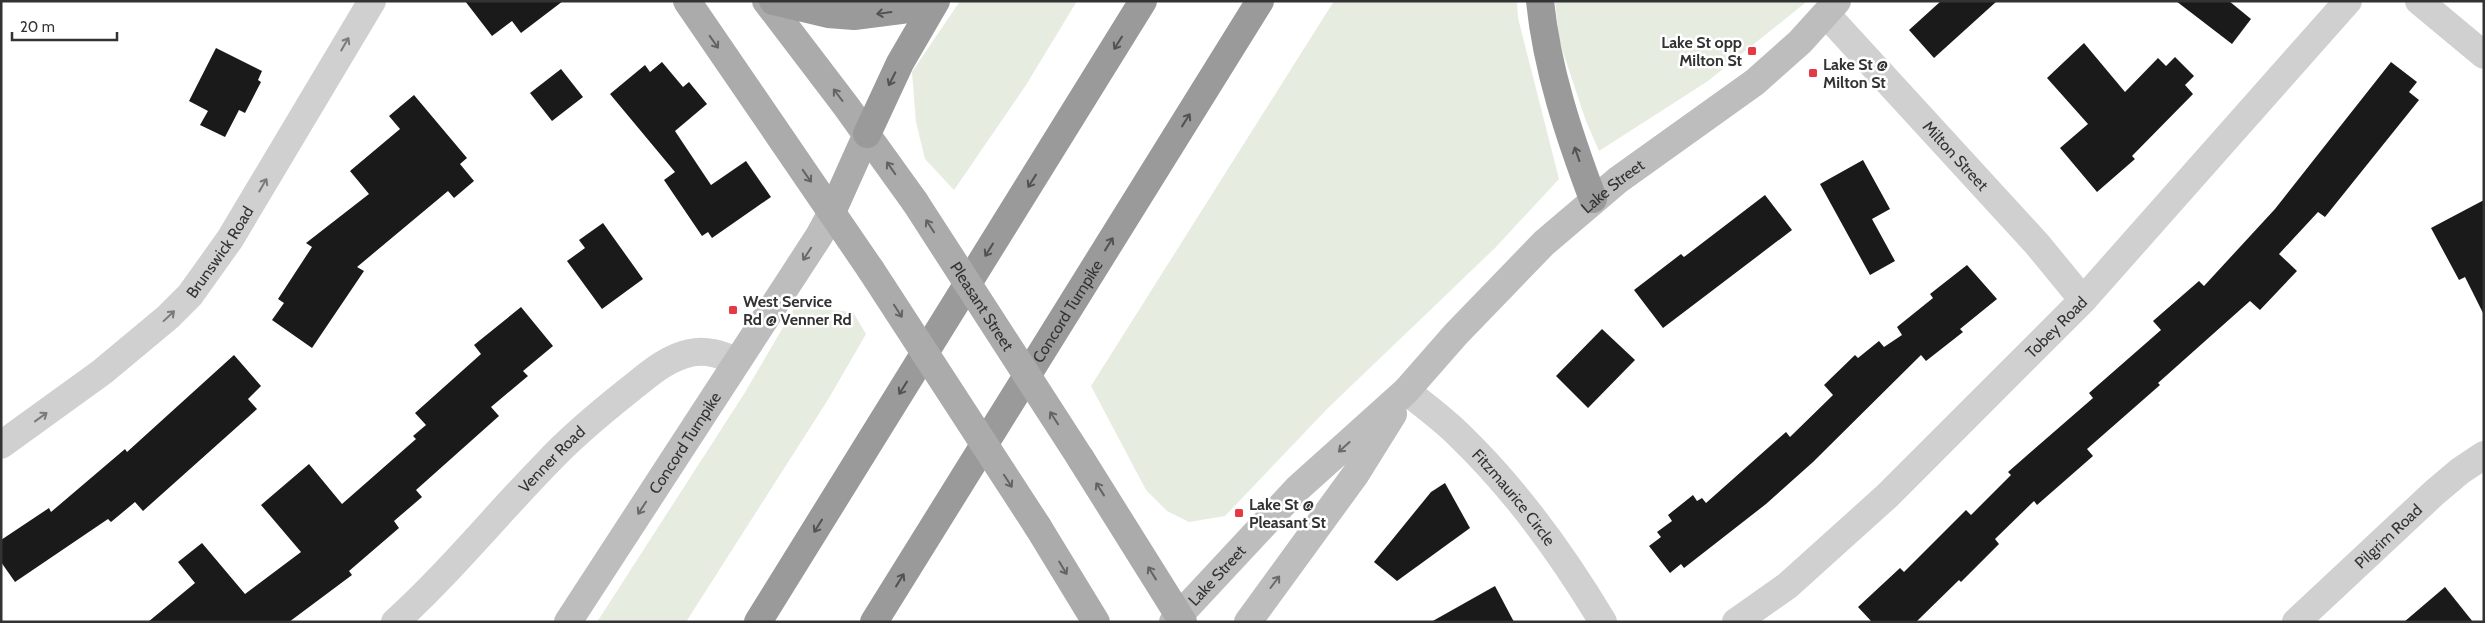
<svg xmlns="http://www.w3.org/2000/svg" width="2485" height="623" font-family="Cabin,sans-serif">
	<style>
		.green { fill: #e6ecdf }
		.building { fill: #1a1a1a }
		.lines { fill: none; stroke-linecap: round; stroke-linejoin: round }
		.minor { stroke: #d0d0d0; stroke-width: 28 }
		.secondary { stroke: #bdbdbd; stroke-width: 28 }
		.primary { stroke: #ababab; stroke-width: 28 }
		.motorway { stroke: #9a9a9a; stroke-width: 28 }
		.primary-bridge { stroke: #ababab; stroke-width: 28 }
		.oneway { stroke: #525252 }
		.oneway2 { stroke: #636363 }
		.oneway3 { stroke: #7a7a7a }
		.oneway4 { stroke: #6a6a6a }
		.poi-dot { fill: #e63946; stroke: #fff; stroke-width: 2 }
		.labels { text-anchor: middle; dominant-baseline: central; stroke-width: 5; stroke-linejoin: round; paint-order: stroke }
		.poi-label { font-size: 16px; font-weight: bold; fill: #333; stroke: #fff; text-anchor: start }
		.street-label { font-size: 16px; fill: #333; stroke: #fff }
	</style>
	<rect width="100%" height="100%" fill="#fff"/>
	<g class="green">
		<path d="M960 1H1077L1026 85 954 190 925 159 916 122 912 72Z"/>
		<path d="M1334 1H1517L1518 18 1559 179 1495 248 1327 409 1225 516 1189 522 1167 511 1146 490 1091 386Z"/>
		<path d="M1555 1H1804L1805 3 1708 81 1599 151 1586 121 1559 40Z"/>
		<path d="M795 307 853 312 866 334 829 398 686 622H597L744 394Z"/>
	</g>
	<g class="building">
		<path d="M465 1H563L521 33 512 21 492 36Z"/>
		<path d="M1941 1H1997L1934 58 1909 30Z"/>
		<path d="M2176 1H2229L2251 19 2232 44Z"/>
		<path d="M2084 43 2125 92 2158 58 2166 66 2175 57 2194 76 2185 85 2193 94 2132 156 2135 159 2097 192 2060 148 2088 124 2047 78Z"/>
		<path d="M216 48 262 71 258 80 261 82 245 113 239 110 225 137 200 125 208 111 189 101Z"/>
		<path d="M662 62 683 87 689 82 707 104 675 131 711 185 746 161 771 197 712 238 708 232 702 236 664 180 675 172 610 94 645 65 650 72Z"/>
		<path d="M2391 62 2417 82 2409 92 2419 100 2325 217 2318 212 2279 254 2297 271 2260 310 2250 301 2158 383 2160 385 2087 449 2093 456 2037 505 2034 501 1995 539 1999 544 1961 582 1959 580 1916 622H1872L1858 607 1900 568 1904 572 1966 510 1971 515 2011 475 2008 472 2093 398 2089 393 2161 330 2153 321 2199 281 2204 286 2275 209Z"/>
		<path d="M561 69 583 97 552 121 530 93Z"/>
		<path d="M414 95 467 158 460 164 474 181 454 198 448 191 357 267 364 271 312 348 272 320 284 303 278 299 312 247 306 243 369 194 350 171 400 129 389 116Z"/>
		<path d="M1863 160 1890 209 1872 219 1895 261 1870 275 1820 184Z"/>
		<path d="M1765 195 1792 230 1663 328 1634 290 1681 254 1684 257Z"/>
		<path d="M2484 200V315L2465 277 2459 280 2431 228Z"/>
		<path d="M603 223 643 279 602 309 567 261 585 248 579 240Z"/>
		<path d="M1967 265 1997 299 1960 329 1963 332 1926 361 1921 355 1813 462 1766 504 1684 568 1681 564 1670 573 1649 546 1661 537 1657 532 1672 521 1668 515 1693 495 1697 501 1702 498 1706 503 1786 432 1790 437 1833 395 1824 385 1855 355 1858 358 1879 341 1884 347 1902 335 1897 327 1933 298 1930 294Z"/>
		<path d="M521 307 553 346 523 371 528 376 491 407 499 416 416 490 422 497 394 521 399 528 349 571 352 575 289 622H148L195 583 178 562 202 543 245 594 301 552 261 505 309 464 342 504 416 439 413 436 426 425 415 413 481 354 474 345Z"/>
		<path d="M1602 329 1635 360 1588 408 1556 376Z"/>
		<path d="M234 355 261 386 248 399 257 409 143 511 135 502 111 522 108 519 15 582 1 562V540L49 508 51 512 125 449 127 452Z"/>
		<path d="M1445 483 1470 528 1397 581 1374 562 1431 492Z"/>
		<path d="M1495 586 1514 622H1431Z"/>
		<path d="M2445 587 2473 622H2404Z"/>
	</g>
	<g class="lines">
		<g class="minor">
			<path d="M2419 1 2484 55"/>
			<path id="s1" d="M1826 14 2037 244 2083 300"/>
			<path id="s2" d="M1406 391C1424 405 1443 419 1459 435 1515 489 1563 555 1603 622"/>
			<path id="s3" d="M1 445 102 372 168 317 190 295 230 239 372 1"/>
			<path id="s4" d="M395 622C450 572 496 515 547 463 572 436 600 413 629 390 647 376 666 358 690 353 706 349 722 355 737 361"/>
			<path id="s5" d="M1736 622 1787 586 1887 496 2083 300 2348 1"/>
			<path id="s6" d="M2296 622 2434 493 2460 471 2484 455"/>
		</g>
		<g class="secondary">
			<path id="s7" d="M568 622 819 236 832 212"/>
			<path id="s8" d="M1173 622 1297 489 1406 391 1456 334 1544 243 1618 180 1755 82 1800 42 1837 1"/>
			<path d="M1248 622 1355 475 1393 414"/>
		</g>
		<g class="primary">
			<path d="M687 1 871 270"/>
			<path d="M766 1 846 106 915 202"/>
			<path d="M832 212 867 134"/>
			<path d="M1081 459 1183 622"/>
			<path d="M1038 527 1096 622"/>
		</g>
		<g class="motorway">
			<path d="M773 1 828 14 854 16 932 6"/>
			<path d="M1540 1C1547 70 1569 135 1593 199"/>
			<path d="M867 134 900 63 936 1"/>
			<path d="M758 622 1143 1"/>
			<path id="s9" d="M874 622 1260 1"/>
		</g>
		<g class="primary-bridge">
			<path id="s10" d="M915 202 1081 459"/>
			<path d="M871 270 1038 527"/>
		</g>
	</g>
	<defs><path id="oneway-shaft" d="M-6 0H5M1.5-3L5.5 0L1.5 3" fill="none" stroke-width="1.6" stroke-linecap="round" stroke-linejoin="round" transform="scale(1.25)"/></defs>
	<g class="oneway">
		<use href="#oneway-shaft" transform="translate(884 13) rotate(172)"/>
		<use href="#oneway-shaft" transform="translate(1118 43) rotate(122)"/>
		<use href="#oneway-shaft" transform="translate(892 79) rotate(117)"/>
		<use href="#oneway-shaft" transform="translate(1186 120) rotate(-58)"/>
		<use href="#oneway-shaft" transform="translate(1577 154) rotate(-109)"/>
		<use href="#oneway-shaft" transform="translate(1032 181) rotate(122)"/>
		<use href="#oneway-shaft" transform="translate(1109 244) rotate(-58)"/>
		<use href="#oneway-shaft" transform="translate(989 250) rotate(122)"/>
		<use href="#oneway-shaft" transform="translate(903 388) rotate(122)"/>
		<use href="#oneway-shaft" transform="translate(818 526) rotate(122)"/>
		<use href="#oneway-shaft" transform="translate(900 580) rotate(-58)"/>
	</g>
	<g class="oneway2">
		<use href="#oneway-shaft" transform="translate(714 42) rotate(55)"/>
		<use href="#oneway-shaft" transform="translate(838 95) rotate(-127)"/>
		<use href="#oneway-shaft" transform="translate(891 168) rotate(-125)"/>
		<use href="#oneway-shaft" transform="translate(807 176) rotate(55)"/>
		<use href="#oneway-shaft" transform="translate(930 226) rotate(-123)"/>
		<use href="#oneway-shaft" transform="translate(898 311) rotate(57)"/>
		<use href="#oneway-shaft" transform="translate(1054 418) rotate(-123)"/>
		<use href="#oneway-shaft" transform="translate(1008 481) rotate(57)"/>
		<use href="#oneway-shaft" transform="translate(1100 489) rotate(-122)"/>
		<use href="#oneway-shaft" transform="translate(1063 568) rotate(59)"/>
		<use href="#oneway-shaft" transform="translate(1152 573) rotate(-122)"/>
	</g>
	<g class="oneway3">
		<use href="#oneway-shaft" transform="translate(345 44) rotate(-60)"/>
		<use href="#oneway-shaft" transform="translate(263 185) rotate(-60)"/>
		<use href="#oneway-shaft" transform="translate(169 316) rotate(-43)"/>
		<use href="#oneway-shaft" transform="translate(41 417) rotate(-36)"/>
	</g>
	<g class="oneway4">
		<use href="#oneway-shaft" transform="translate(807 254) rotate(123)"/>
		<use href="#oneway-shaft" transform="translate(1344 447) rotate(138)"/>
		<use href="#oneway-shaft" transform="translate(642 508) rotate(123)"/>
		<use href="#oneway-shaft" transform="translate(1275 582) rotate(-53)"/>
	</g>
	<g class="poi-dot">
		<rect x="1747" y="46" width="10" height="10" rx="2.5"/>
		<rect x="1808" y="68" width="10" height="10" rx="2.5"/>
		<rect x="728" y="305" width="10" height="10" rx="2.5"/>
		<rect x="1234" y="508" width="10" height="10" rx="2.5"/>
	</g>
	<g class="labels">
		<g class="poi-label">
			<text x="1742" y="42" text-anchor="end">Lake St opp<tspan x="1742" dy="18">Milton St</tspan></text>
			<text x="1823" y="64">Lake St @<tspan x="1823" dy="18">Milton St</tspan></text>
			<text x="743" y="301">West Service<tspan x="743" dy="18">Rd @ Venner Rd</tspan></text>
			<text x="1249" y="504">Lake St @<tspan x="1249" dy="18">Pleasant St</tspan></text>
		</g>
		<g class="street-label">
			<text stroke="none"><textPath href="#s1" startOffset="192">Milton Street</textPath></text>
			<text stroke="none"><textPath href="#s8" startOffset="620">Lake Street</textPath></text>
			<text stroke="none"><textPath href="#s3" startOffset="294">Brunswick Road</textPath></text>
			<text stroke="none"><textPath href="#s10" startOffset="124">Pleasant Street</textPath></text>
			<text stroke="none"><textPath href="#s9" startOffset="366">Concord Turnpike</textPath></text>
			<text stroke="none"><textPath href="#s5" startOffset="436">Tobey Road</textPath></text>
			<text stroke="none"><textPath href="#s7" startOffset="214">Concord Turnpike</textPath></text>
			<text stroke="none"><textPath href="#s4" startOffset="226">Venner Road</textPath></text>
			<text stroke="none"><textPath href="#s2" startOffset="152">Fitzmaurice Circle</textPath></text>
			<text stroke="none"><textPath href="#s6" startOffset="126">Pilgrim Road</textPath></text>
			<text stroke="none"><textPath href="#s8" startOffset="64">Lake Street</textPath></text>
		</g>
	</g>
	<rect width="2485" height="623" fill="none" stroke="#333333" stroke-width="5"/>
	<path d="M12 32v8h105v-8" fill="none" stroke="#333333" stroke-width="2.5"/>
	<text x="20" y="32" font-size="15" fill="#333333" stroke="#ffffff" stroke-width="4" paint-order="stroke">20 m</text>
</svg>
